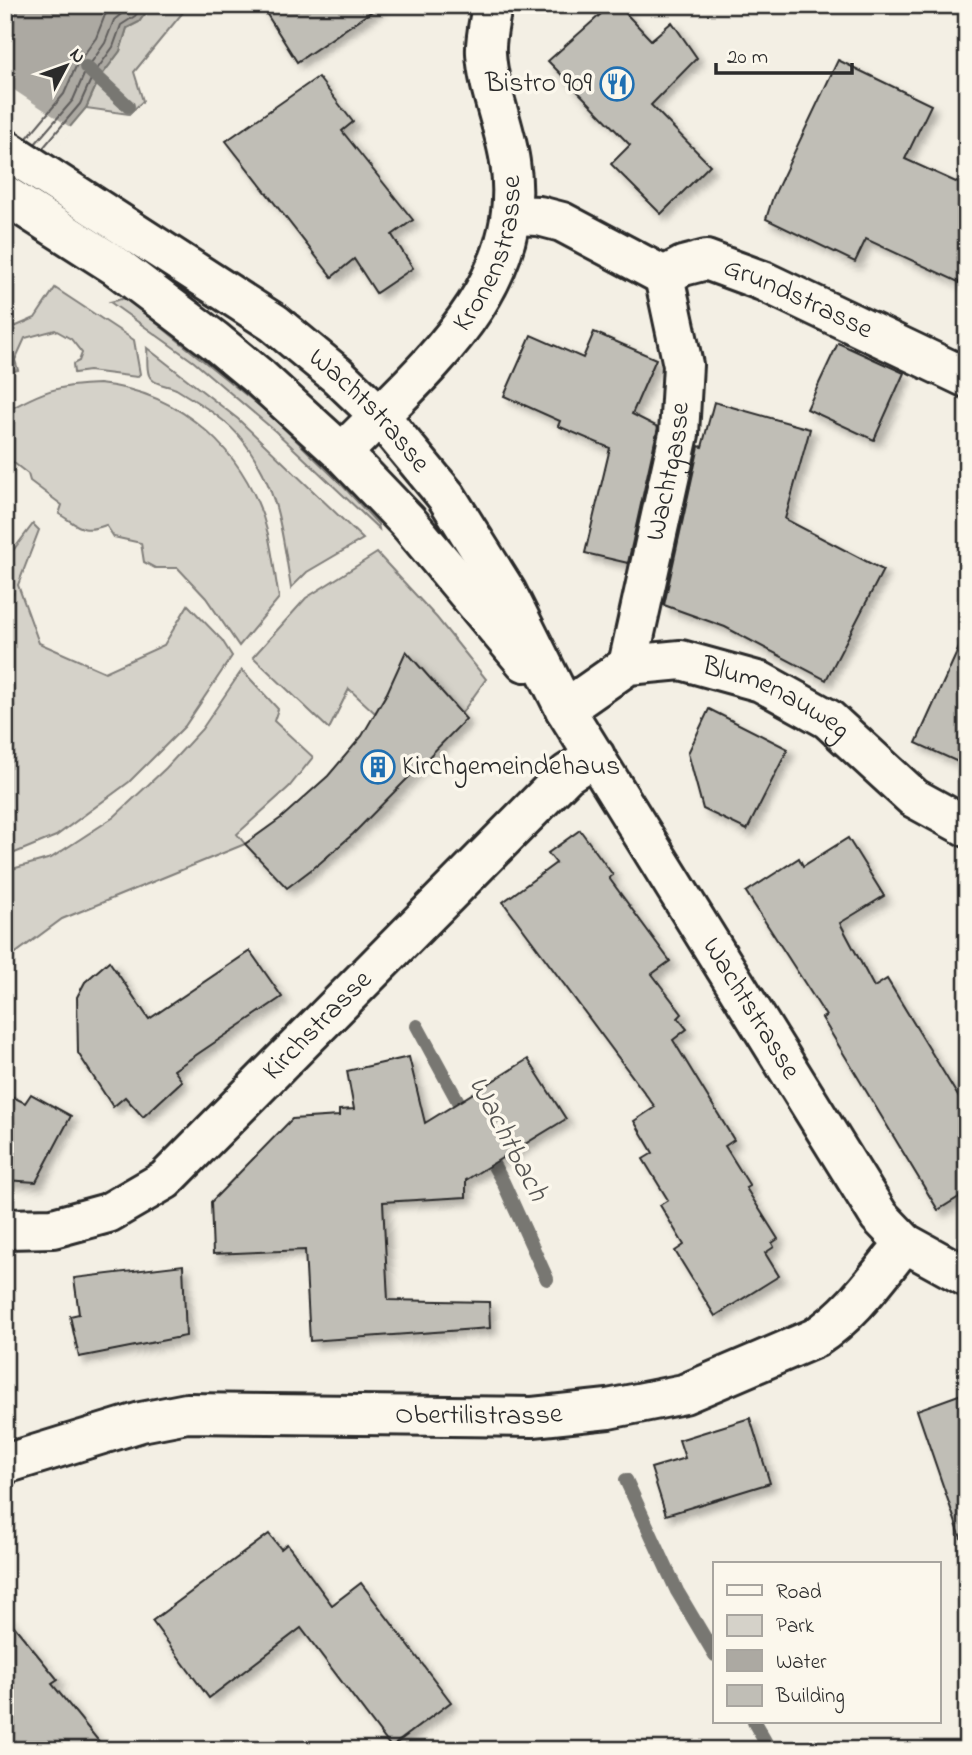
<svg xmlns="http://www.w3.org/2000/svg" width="972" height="1755" font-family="'Indie Flower',sans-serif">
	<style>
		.green { fill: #d5d2c9; stroke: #807e7a; stroke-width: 2 }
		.water { fill: #aca9a2; stroke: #787772; stroke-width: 2 }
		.pier { fill: #f3efe4 }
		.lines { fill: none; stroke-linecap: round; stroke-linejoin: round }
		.shore { stroke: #5f5d5b; stroke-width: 2 }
		.stream { stroke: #787772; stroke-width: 14 }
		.building { fill: #c0beb6; stroke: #2b2b2b; stroke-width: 2; filter: url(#shadow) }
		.minor-casing { stroke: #2b2b2b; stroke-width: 44 }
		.major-casing { stroke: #2b2b2b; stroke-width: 44 }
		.minor { stroke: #fbf7ec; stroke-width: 38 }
		.major { stroke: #fbf7ec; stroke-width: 38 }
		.labels { text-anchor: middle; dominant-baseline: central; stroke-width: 7; stroke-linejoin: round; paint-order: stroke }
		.poi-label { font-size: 28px; fill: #2b2b2b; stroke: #fbf7ec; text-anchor: end }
		.street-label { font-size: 28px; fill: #2b2b2b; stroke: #fbf7ec }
		.water-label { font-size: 30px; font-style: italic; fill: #585755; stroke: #fbf7ec }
	</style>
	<defs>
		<filter id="shadow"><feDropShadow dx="6" dy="6" stdDeviation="3.5" flood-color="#0004"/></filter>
	</defs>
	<rect width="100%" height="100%" fill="#f3efe4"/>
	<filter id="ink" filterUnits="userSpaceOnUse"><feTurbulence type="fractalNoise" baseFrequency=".0143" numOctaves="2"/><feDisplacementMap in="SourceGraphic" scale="14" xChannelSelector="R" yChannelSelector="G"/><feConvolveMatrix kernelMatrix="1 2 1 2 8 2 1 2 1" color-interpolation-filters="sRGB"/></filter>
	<g filter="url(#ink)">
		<g class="green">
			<path d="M151 5H189L134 72 143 101 129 114 86 108 99 79 120 51 127 28 139 22Z"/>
			<path d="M55 288 134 340 140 374 137 377 89 371 74 373 73 364 79 361 82 353 71 339 55 330 25 338 15 360 18 370 5 373V331L35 318Z"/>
			<path d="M125 298 266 411 341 484 378 524 379 529 275 431 194 362 110 302Z"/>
			<path d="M147 348 238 419 363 539 307 572 291 588C282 532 279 489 244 442 228 420 199 403 176 389 168 385 153 385 149 375 146 368 148 356 147 348Z"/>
			<path d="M99 384C182 392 248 453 268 534 273 555 275 577 279 598L239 646 206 598 178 568H155L144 562 141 543 114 537 106 525C81 534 79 526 59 514L62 505 30 481 28 474 5 456V412C41 392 57 385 99 384Z"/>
			<path d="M33 524 39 530 18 585 39 643 105 672 164 645 188 605 222 640 232 656 185 726 129 782 56 836 5 857V605L13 593 5 587V582L13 572 5 566V561Z"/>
			<path d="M377 553 437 618 486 679 461 714 387 693 375 713 349 689 329 729 253 657 306 598Z"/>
			<path d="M242 670 278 709 274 721 313 757 289 787 237 834 245 844 62 919 5 961V871L51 858 114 817 166 768 202 729Z"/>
		</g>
		<path class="water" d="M5 5H151L139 22 127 28 120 51 99 79 86 108 5 204Z"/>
		<path class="pier" d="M5 84 73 129 5 207Z"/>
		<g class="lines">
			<g class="shore">
				<path d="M27 138 64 94 77 64 96 38 105 15 115 5"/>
				<path d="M35 144 73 100 86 70 105 43 114 20 132 5"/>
				<path d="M43 148 80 104 93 75 113 47 121 25 135 16 143 5"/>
			</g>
			<g class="stream">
				<path d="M86 67 128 106"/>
				<path d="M417 1026 467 1118"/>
				<path d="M484 1148 503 1182 547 1279"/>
				<path d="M626 1480 677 1591 715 1655"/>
				<path d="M754 1722 770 1750"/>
			</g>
		</g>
		<g class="building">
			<path d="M261 5H381L297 62Z"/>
			<path d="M611 5H618L651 40 672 22 697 58 651 105 710 165 661 214 611 164 630 145 548 61Z"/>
			<path d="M838 60 931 105 905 159 967 187V286L866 239 855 262 766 219 773 197Z"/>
			<path d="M318 77 353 122 342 131 413 220 392 235 413 268 376 293 354 259 332 277 226 141Z"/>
			<path d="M594 332 656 359 632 414 658 427 628 563 585 553 610 448 558 426 560 421 504 396 531 335 583 358Z"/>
			<path d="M838 343 904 373 874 440 807 409Z"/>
			<path d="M714 402 810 429 785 519 883 570 826 680 725 627 664 605 699 446 702 447Z"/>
			<path d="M967 630V766L916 743Z"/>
			<path d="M406 651 466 719 353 834 320 863 287 888 245 844 281 818 328 776 362 736 387 693Z"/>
			<path d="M709 709 788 749 747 830 703 809 688 753Z"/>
			<path d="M580 830 613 875 609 878 670 961 652 974 682 1014 678 1018 687 1029 673 1040 734 1140 725 1146 750 1186 746 1188 778 1239 772 1243 774 1247 765 1253 779 1276 715 1316 675 1251 684 1245 660 1205 668 1200 643 1159 653 1153 634 1121 655 1107 503 902 556 863 548 853Z"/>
			<path d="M848 838 884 896 840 923 874 987 887 979 967 1111V1192L938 1210 822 1018 826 1016 746 892 799 858 803 866Z"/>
			<path d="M250 951 282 997 174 1070 182 1081 143 1117 125 1097 113 1107 78 1053 77 997 85 982 109 961 149 1019Z"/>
			<path d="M409 1057 425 1123 528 1059 566 1119 466 1180V1197L383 1202 388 1300 489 1302 490 1328 310 1341 305 1250 213 1254 211 1202 292 1119 339 1116V1110L354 1109 347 1071Z"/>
			<path d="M5 1093 25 1103 31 1094 71 1116 36 1182 5 1180Z"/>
			<path d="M183 1265 186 1336 79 1357 70 1316 79 1314 74 1278Z"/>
			<path d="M967 1392V1537L961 1538 917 1410Z"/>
			<path d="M750 1418 770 1483 666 1515 651 1468 685 1458 679 1440Z"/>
			<path d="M269 1534 281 1549 287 1544 332 1605 361 1583 451 1702 391 1747 301 1628 209 1698 152 1621Z"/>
			<path d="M5 1615 58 1680 52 1684 106 1750H5Z"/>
		</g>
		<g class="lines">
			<defs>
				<g id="minor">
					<path d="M511 215 539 216 562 222 664 276"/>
					<path id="s1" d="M664 276 683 266 706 260 763 281 967 378"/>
					<path id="s2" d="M342 453C419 374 530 287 510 162 505 126 488 90 486 53 485 38 490 20 492 5"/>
					<path id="s3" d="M628 665 679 434 683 365 664 276"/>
					<path id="s4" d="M565 709 628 665 681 660 761 682 828 719 914 798 967 827"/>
					<path id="s5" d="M5 1229 53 1228 108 1213 165 1180 567 774 595 756"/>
					<path id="s6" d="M5 1464 141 1422 187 1413 533 1417 608 1409 684 1394 815 1338C853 1313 877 1277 905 1243"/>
				</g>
				<g id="major">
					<path id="s7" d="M5 149 274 323 337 375 379 415 446 496 507 593 565 709 879 1216 905 1243 967 1277"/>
					<path d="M5 195 116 266 214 340 260 378 342 453 408 522 525 662"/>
				</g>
			</defs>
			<use href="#minor" class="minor-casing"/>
			<use href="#major" class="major-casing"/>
			<use href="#minor" class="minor"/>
			<use href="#major" class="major"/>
		</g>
	</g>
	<defs>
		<symbol id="restaurant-ring" viewBox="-11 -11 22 22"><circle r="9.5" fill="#fbf7ec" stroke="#1f6fb2" stroke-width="1.5"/><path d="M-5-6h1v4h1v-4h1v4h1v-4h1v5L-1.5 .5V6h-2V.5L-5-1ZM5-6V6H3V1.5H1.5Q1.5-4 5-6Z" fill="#1f6fb2"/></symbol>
		<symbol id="building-ring" viewBox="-11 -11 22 22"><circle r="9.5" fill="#fbf7ec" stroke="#1f6fb2" stroke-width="1.5"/><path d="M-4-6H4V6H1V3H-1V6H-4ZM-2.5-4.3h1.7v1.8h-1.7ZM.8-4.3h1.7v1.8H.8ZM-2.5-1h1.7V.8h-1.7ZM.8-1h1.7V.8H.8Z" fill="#1f6fb2"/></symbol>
	</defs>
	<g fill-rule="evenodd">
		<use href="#restaurant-ring" x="598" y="65" width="38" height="38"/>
		<use href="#building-ring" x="359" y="748" width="38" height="38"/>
	</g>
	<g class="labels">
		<g class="poi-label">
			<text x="592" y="84">Bistro 909</text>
			<text x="402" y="767" text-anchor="start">Kirchgemeindehaus</text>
		</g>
		<g class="street-label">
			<text stroke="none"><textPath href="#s2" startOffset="254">Kronenstrasse</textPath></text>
			<text stroke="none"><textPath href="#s1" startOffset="145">Grundstrasse</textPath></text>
			<text stroke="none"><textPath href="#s7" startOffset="450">Wachtstrasse</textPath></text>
			<text stroke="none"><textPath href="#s3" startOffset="198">Wachtgasse</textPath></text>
			<text stroke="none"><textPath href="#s4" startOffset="233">Blumenauweg</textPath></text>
			<text stroke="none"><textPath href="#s7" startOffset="1162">Wachtstrasse</textPath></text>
			<text stroke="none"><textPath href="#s5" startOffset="388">Kirchstrasse</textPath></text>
			<text stroke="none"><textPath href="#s6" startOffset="481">Obertilistrasse</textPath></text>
		</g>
		<g class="water-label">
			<text transform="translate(507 1139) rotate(62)">Wachtbach</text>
		</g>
	</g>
	<rect width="972" height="1755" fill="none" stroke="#fbf7ec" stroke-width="28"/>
	<rect x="14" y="14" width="944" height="1727" fill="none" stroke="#2b2b2b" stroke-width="2.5" filter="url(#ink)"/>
	<rect x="713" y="1562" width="228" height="161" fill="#fbf7ec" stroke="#a8a59f" stroke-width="2"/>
	<rect x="727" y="1585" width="35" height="10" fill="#fbf7ec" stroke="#a8a59f" stroke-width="2"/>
	<text x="776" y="1598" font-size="21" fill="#2b2b2b">Road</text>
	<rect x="727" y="1615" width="35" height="21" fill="#d5d2c9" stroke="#a8a59f" stroke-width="2"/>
	<text x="776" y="1632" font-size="21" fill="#2b2b2b">Park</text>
	<rect x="727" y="1650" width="35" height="21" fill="#aca9a2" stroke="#a8a59f" stroke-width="2"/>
	<text x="776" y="1668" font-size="21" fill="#2b2b2b">Water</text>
	<rect x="727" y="1685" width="35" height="21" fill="#c0beb6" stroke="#a8a59f" stroke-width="2"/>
	<text x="776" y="1702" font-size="21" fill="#2b2b2b">Building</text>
	<g transform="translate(66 66) rotate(49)" stroke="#fbf7ec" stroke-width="5" paint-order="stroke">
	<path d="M0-5L12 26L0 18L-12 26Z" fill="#2b2b2b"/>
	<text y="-10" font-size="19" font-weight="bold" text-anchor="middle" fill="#2b2b2b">N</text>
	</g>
	<path d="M716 63v10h136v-10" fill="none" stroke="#2b2b2b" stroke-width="3.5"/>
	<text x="727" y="63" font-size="21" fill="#2b2b2b" stroke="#fbf7ec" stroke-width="5" paint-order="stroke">20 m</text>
</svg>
